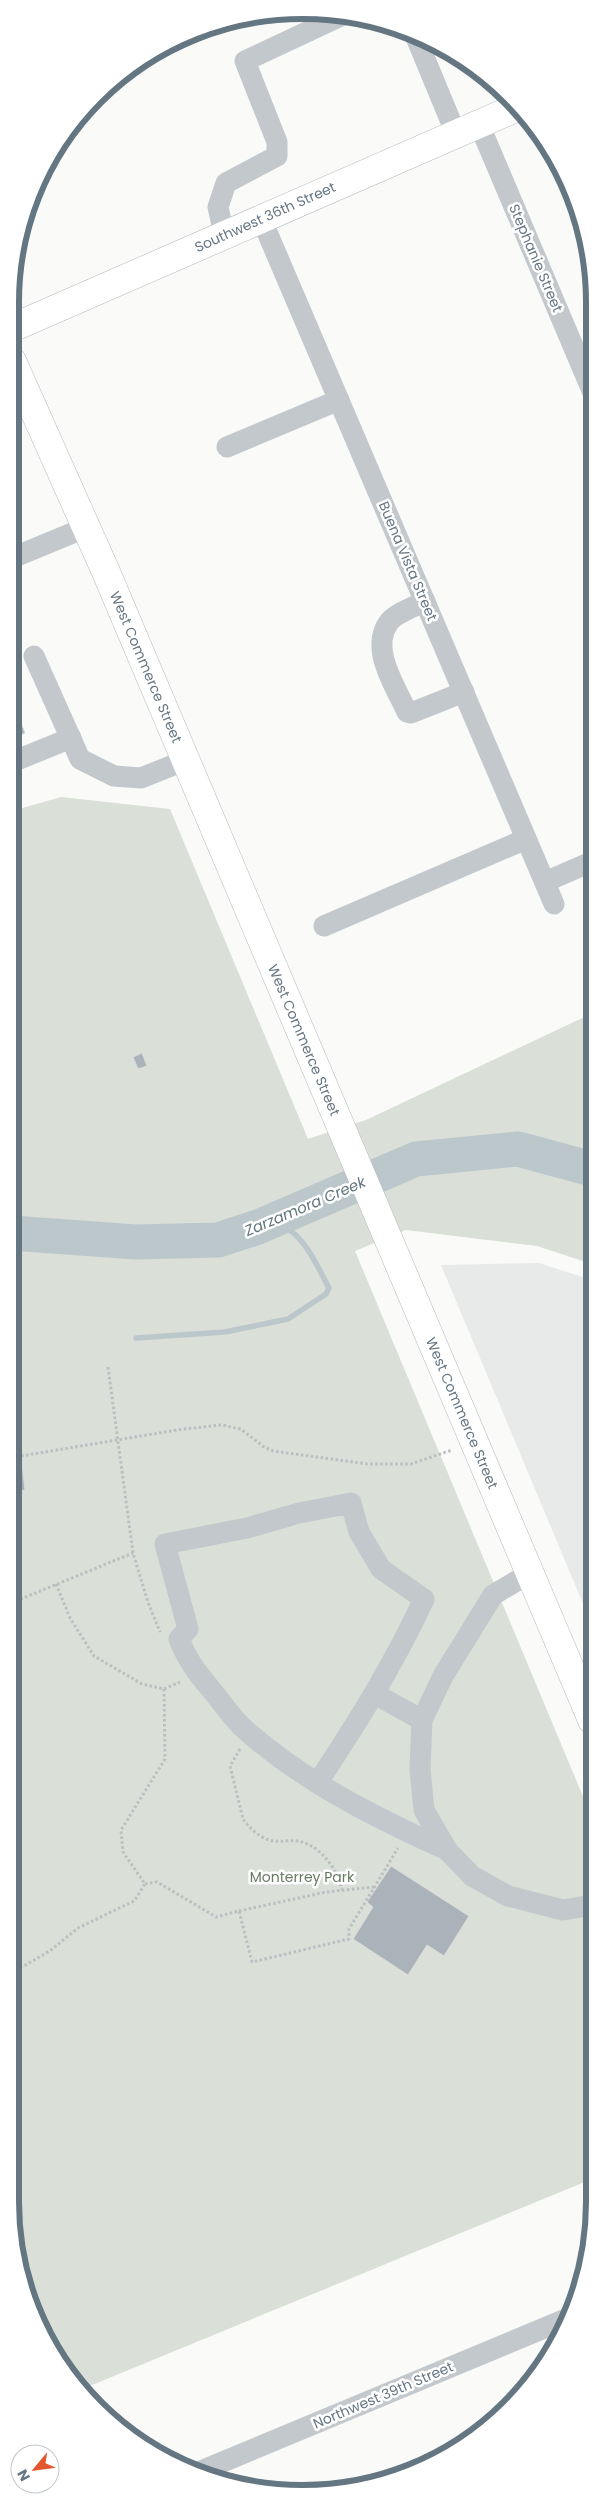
<svg xmlns="http://www.w3.org/2000/svg" width="605" height="2504" font-family="Poppins,sans-serif">
	<style>
		.built { fill: #e8e9e9 }
		.green { fill: #dadfd7 }
		.lines { fill: none; stroke-linecap: round; stroke-linejoin: round }
		.stream { stroke: #bbc7cb; stroke-width: 5.5 }
		.river { stroke: #bbc7cb; stroke-width: 35 }
		.building { fill: #aab3b9; stroke: #dcdcda }
		.major-casing { stroke: #b5babe; stroke-width: 29 }
		.path { stroke: #bbbfc2; stroke-width: 3; stroke-dasharray: 2.5 2.5; stroke-linecap: butt }
		.minor { stroke: #c3c8cc; stroke-width: 21 }
		.major { stroke: #fff; stroke-width: 28 }
		.labels { text-anchor: middle; dominant-baseline: central; stroke-width: 5; stroke-linejoin: round; paint-order: stroke }
		.street-label { font-size: 14px; fill: #657683; stroke: #fff }
		.park-label { font-size: 14px; fill: #687a64; stroke: #fff }
		.water-label { font-size: 15px; font-style: italic; fill: #60757c; stroke: #fff }
		.rim { fill: none; stroke: #657683; stroke-width: 6 }
	</style>
	<rect width="100%" height="100%" fill="#fafaf8"/>
	<path class="built" d="M539 1263 592 1280V1625L441 1265Z"/>
	<path class="green" d="M61 797 170 809 308 1139 366 1120 593 1013 592 1264 537 1246 406 1230 355 1251 592 1818V2179L80 2390 32 2313 10 2201 12 811Z"/>
	<g class="lines">
		<path class="stream" d="M136 1338 225 1332 288 1319 326 1294 329 1288C314 1260 304 1233 274 1221"/>
		<path class="river" d="M11 1233 136 1242 218 1240 258 1227 416 1159 518 1149 592 1169"/>
	</g>
	<g class="building">
		<path d="M12 701 25 733 12 739Z"/>
		<path d="M142 1053 147 1066 138 1069 133 1057Z"/>
		<path d="M20 1446 25 1490 11 1493V1448Z"/>
		<path d="M391 1866 469 1916 444 1956 427 1945 408 1975 353 1939 373 1907 367 1902Z"/>
	</g>
	<g class="lines">
		<defs>
			<g id="major">
				<path d="M12 328 518 107"/>
				<path d="M12 361 106 572 592 1720"/>
			</g>
		</defs>
		<use href="#major" class="major-casing"/>
		<g class="path">
			<path d="M108 1367 133 1553 148 1602 160 1632"/>
			<path d="M21 1456 183 1429 222 1425 241 1429 264 1447 273 1451 368 1464H411L452 1450"/>
			<path d="M56 1584 70 1618 94 1656 142 1684 164 1689 180 1682"/>
			<path d="M11 1603 133 1553"/>
			<path d="M240 1749 230 1766 243 1819C249 1828 262 1840 274 1841 282 1842 290 1840 297 1841 320 1844 338 1870 342 1890"/>
			<path d="M145 1884 157 1882 216 1917 239 1911 252 1962 349 1939V1929L398 1848"/>
			<path d="M239 1911 326 1892 374 1887"/>
			<path d="M10 1969 24 1966 51 1950 78 1928 134 1901 145 1884 123 1852 121 1830 165 1759 164 1689"/>
		</g>
		<g class="minor">
			<path d="M415 35 456 134"/>
			<path d="M479 124 593 393"/>
			<path d="M261 218 554 904"/>
			<path d="M224 234 218 207 226 183 277 156V142L245 61 345 14"/>
			<path d="M227 447 339 400"/>
			<path d="M12 558 87 527"/>
			<path d="M425 601C414 607 396 613 389 622 369 649 396 687 407 712L411 713 464 692"/>
			<path d="M34 656 80 759 114 776 141 778 186 760"/>
			<path d="M12 762 71 738"/>
			<path d="M545 882 593 861"/>
			<path d="M324 926 526 839"/>
			<path d="M530 1573 493 1595 443 1676 422 1720 420 1769 424 1810 447 1850 472 1876 508 1896 563 1910 592 1905"/>
			<path d="M375 1694 422 1720"/>
			<path d="M318 1782C357 1723 394 1664 424 1599L381 1569 359 1532 351 1503 299 1513 247 1528 165 1544 188 1629 179 1639C188 1662 199 1675 214 1693 223 1704 231 1716 241 1726 300 1780 374 1817 447 1850"/>
			<path d="M201 2471 566 2319"/>
		</g>
		<use href="#major" class="major"/>
	</g>
	<g class="labels">
		<g class="street-label">
			<text transform="translate(265 217) rotate(-24)">Southwest 36th Street</text>
			<text transform="translate(536 258) rotate(67)">Stephanie Street</text>
			<text transform="translate(408 561) rotate(67)">Buena Vista Street</text>
			<text transform="translate(146 667) rotate(67)">West Commerce Street</text>
			<text transform="translate(304 1040) rotate(67)">West Commerce Street</text>
			<text transform="translate(462 1413) rotate(67)">West Commerce Street</text>
			<text transform="translate(383 2395) rotate(-23)">Northwest 39th Street</text>
		</g>
		<g class="park-label">
			<text x="302" y="1877">Monterrey Park</text>
		</g>
		<g class="water-label">
			<text transform="translate(305 1206) rotate(-23)">Zarzamora Creek</text>
		</g>
	</g>
	<path d="M0 0H605V2504H0ZM302 19H303A283 283 0 0 1 586 302V2202A283 283 0 0 1 303 2485H302A283 283 0 0 1 19 2202V302A283 283 0 0 1 302 19Z" fill="#fff" fill-rule="evenodd"/>
	<path class="rim" d="M302 19H303A283 283 0 0 1 586 302V2202A283 283 0 0 1 303 2485H302A283 283 0 0 1 19 2202V302A283 283 0 0 1 302 19Z"/>
	<g transform="translate(35 2469) rotate(241)"><circle r="24" fill="#ffffff" stroke="#c1c8cd"/>
	<path d="M0-4L9 19L0 12L-9 19Z" fill="#e4572e"/>
	<text y="-8" font-size="14" font-weight="bold" text-anchor="middle" fill="#657683">N</text>
	</g>
</svg>
